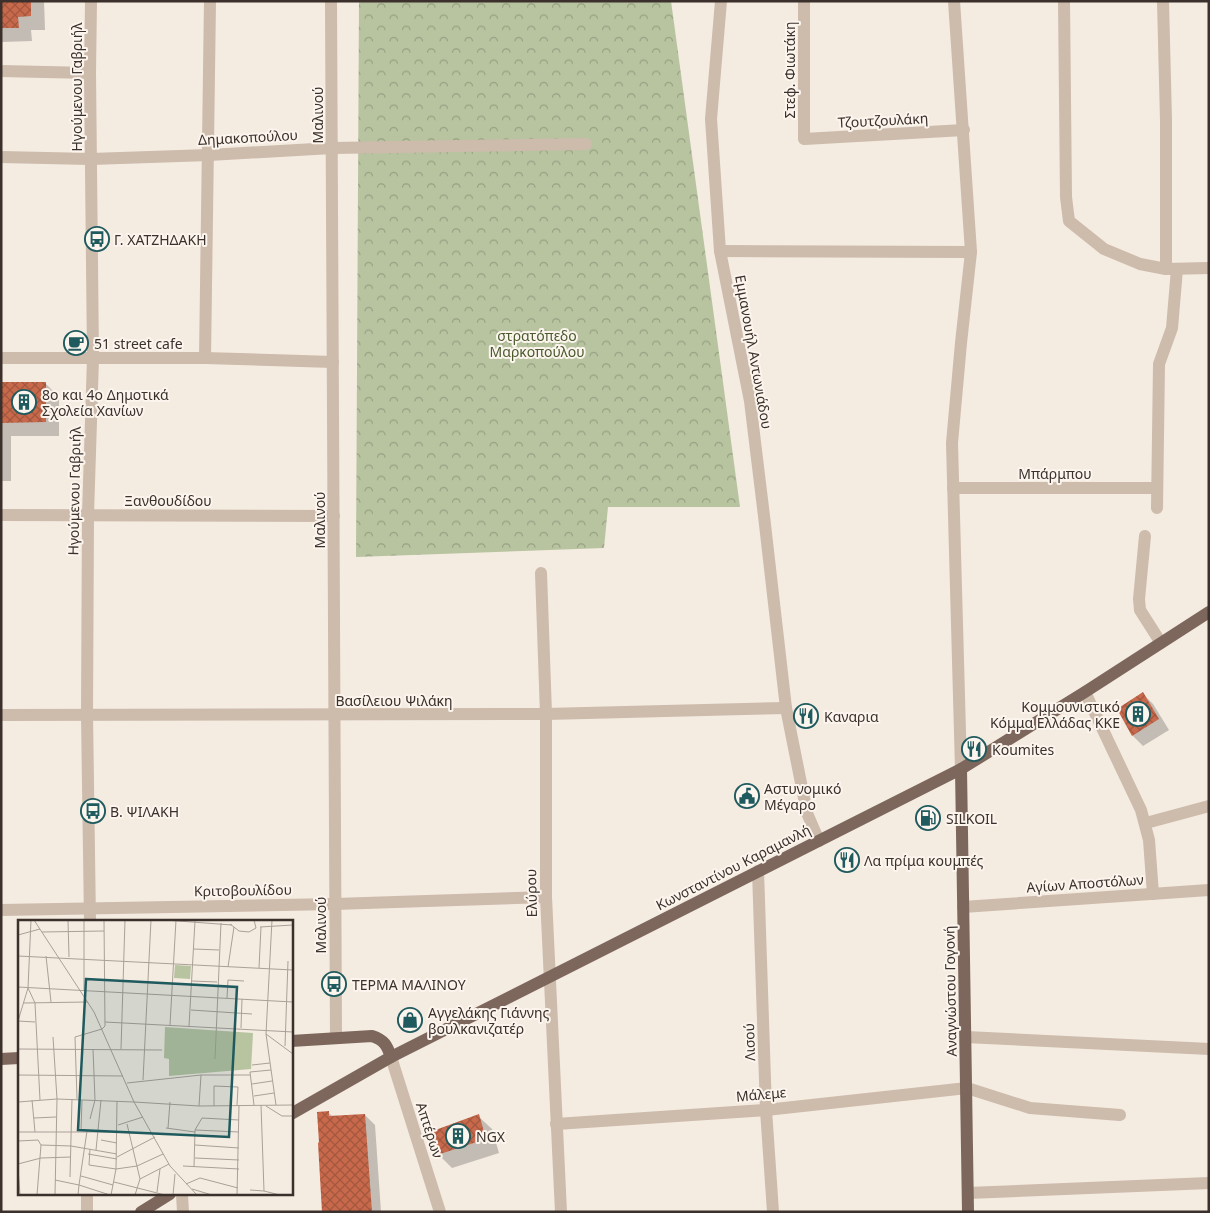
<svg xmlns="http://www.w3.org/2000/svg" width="1210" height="1213" font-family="'Noto Sans',sans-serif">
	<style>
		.park { fill: url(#park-crowns) }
		.shadow { fill: #0003 }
		.building { fill: url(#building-cross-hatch) }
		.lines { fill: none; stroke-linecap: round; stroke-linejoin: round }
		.minor { stroke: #cdbbac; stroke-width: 12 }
		.major { stroke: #7d675c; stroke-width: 12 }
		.labels { text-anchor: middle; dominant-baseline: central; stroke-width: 4; stroke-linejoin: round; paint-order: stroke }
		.street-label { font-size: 14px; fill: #3b302b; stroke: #fbf5ee }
		.poi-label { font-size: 14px; fill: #3b302b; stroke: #fbf5ee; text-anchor: start }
		.park-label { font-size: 14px; fill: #4a5a2e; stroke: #fbf5ee }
		.inset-road { fill: none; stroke: #aaa098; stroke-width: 1 }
		.view { fill: #1f5a5e; fill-opacity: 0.15; stroke: #1f5a5e; stroke-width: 2.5 }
		.inset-edge { fill: none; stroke: #3b302b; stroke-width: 2.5 }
	</style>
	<defs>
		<pattern id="park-crowns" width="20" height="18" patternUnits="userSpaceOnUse" patternTransform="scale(1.25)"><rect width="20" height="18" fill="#b8c4a0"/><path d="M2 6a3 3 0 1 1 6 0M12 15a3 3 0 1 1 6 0" fill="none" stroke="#97a083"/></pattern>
		<pattern id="building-cross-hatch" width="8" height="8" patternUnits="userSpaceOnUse" patternTransform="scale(1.25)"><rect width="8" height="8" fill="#c8694b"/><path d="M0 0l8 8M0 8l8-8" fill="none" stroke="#a4573f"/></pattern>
	</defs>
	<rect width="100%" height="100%" fill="#f4ebe1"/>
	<path class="park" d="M359 1H671L740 507H608L604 548 356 557Z"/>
	<g class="shadow">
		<path d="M1 1H44L45 30H31L32 41 1 42Z"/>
		<path d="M45 383 59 397V436H11V481H1V384Z"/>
		<path d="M1143 694 1153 704 1169 730 1143 746 1133 736 1119 710Z"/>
		<path d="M329 1113 333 1117 365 1115 375 1125 381 1212H323Z"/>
		<path d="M478 1116 492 1129 499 1153 452 1168 438 1154Z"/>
	</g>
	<g class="building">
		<path d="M1 1H31V16L18 17 19 28H1Z"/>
		<path d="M1 382H46V422L1 423Z"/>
		<path d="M1143 692 1159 719 1132 736 1117 709Z"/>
		<path d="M329 1111V1116L365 1114 372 1212H322L318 1143 319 1142 317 1112Z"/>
		<path d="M479 1114 486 1139 437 1155 430 1132Z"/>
	</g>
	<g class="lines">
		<g class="minor">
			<path d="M331 1 336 1038"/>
			<path d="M721 1 711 119 720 251 750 401 764 516 786 708 807 813 819 841"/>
			<path d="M804 1V139L964 130"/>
			<path d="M954 1 971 252 961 343 952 443 961 769"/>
			<path d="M1064 1 1066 197 1069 221 1104 249 1140 264 1166 269 1209 268"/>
			<path d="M1163 1 1166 121V269"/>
			<path d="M1 71 90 73"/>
			<path d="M1 157 91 159 209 155 332 148 586 144"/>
			<path d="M720 251 971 252"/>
			<path d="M1 358H205L333 362"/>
			<path d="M205 358 210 1"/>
			<path d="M953 488H1157"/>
			<path d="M1157 508 1159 364 1172 328 1177 269"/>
			<path d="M1 515 334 516"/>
			<path d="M1145 536 1139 599 1140 610 1161 643"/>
			<path d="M541 573 546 714V897L561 1212"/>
			<path d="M1085 692 1141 810 1149 840 1153 894"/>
			<path d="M1 715 546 714 786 708"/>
			<path d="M1146 823 1209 806"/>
			<path d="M758 871 766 1110 773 1212"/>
			<path d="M963 907 1209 890"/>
			<path d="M1 910 335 904 546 897"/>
			<path d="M90 922 87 714 88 515 93 358 90 73 91 1"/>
			<path d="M966 1037 1209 1049"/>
			<path d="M391 1057 440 1212"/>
			<path d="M556 1124 766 1110 967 1088 1030 1108 1120 1115"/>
			<path d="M968 1193 1209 1183"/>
			<path d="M182 1194 183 1212"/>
			<path d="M87 1212V1194"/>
		</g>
		<g class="major">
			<path d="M961 769 968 1212"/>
			<path d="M291 1041 372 1036C384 1040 387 1045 391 1057"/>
			<path d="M1 1059 19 1058"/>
			<path d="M291 1114 391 1057 961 769 1085 692 1209 612"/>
			<path d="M141 1212 170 1194"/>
		</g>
	</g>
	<defs>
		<symbol id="bus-ring" viewBox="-11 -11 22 22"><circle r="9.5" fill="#fbf5ee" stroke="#1f5a5e" stroke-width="1.5"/><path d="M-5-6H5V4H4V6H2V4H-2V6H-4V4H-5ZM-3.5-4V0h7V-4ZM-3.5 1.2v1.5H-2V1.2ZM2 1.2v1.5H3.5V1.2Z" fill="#1f5a5e"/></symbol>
		<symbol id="cafe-ring" viewBox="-11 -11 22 22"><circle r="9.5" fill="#fbf5ee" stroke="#1f5a5e" stroke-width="1.5"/><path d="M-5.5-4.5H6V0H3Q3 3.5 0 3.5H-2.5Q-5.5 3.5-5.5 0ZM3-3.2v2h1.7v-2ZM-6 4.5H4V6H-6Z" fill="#1f5a5e"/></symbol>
		<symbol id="building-ring" viewBox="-11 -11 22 22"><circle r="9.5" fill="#fbf5ee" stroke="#1f5a5e" stroke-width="1.5"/><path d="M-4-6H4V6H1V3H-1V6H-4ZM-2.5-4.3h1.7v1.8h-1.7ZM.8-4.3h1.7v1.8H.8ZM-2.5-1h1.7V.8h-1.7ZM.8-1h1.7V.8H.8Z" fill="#1f5a5e"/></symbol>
		<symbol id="restaurant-ring" viewBox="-11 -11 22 22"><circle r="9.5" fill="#fbf5ee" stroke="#1f5a5e" stroke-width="1.5"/><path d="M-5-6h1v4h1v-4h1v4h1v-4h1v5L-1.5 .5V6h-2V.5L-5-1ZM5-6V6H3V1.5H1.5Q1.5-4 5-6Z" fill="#1f5a5e"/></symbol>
		<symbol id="civic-ring" viewBox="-11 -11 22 22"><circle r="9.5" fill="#fbf5ee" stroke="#1f5a5e" stroke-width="1.5"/><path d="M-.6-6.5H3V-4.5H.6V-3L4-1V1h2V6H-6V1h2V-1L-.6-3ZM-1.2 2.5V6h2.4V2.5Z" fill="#1f5a5e"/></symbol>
		<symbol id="fuel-ring" viewBox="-11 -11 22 22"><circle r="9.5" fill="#fbf5ee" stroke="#1f5a5e" stroke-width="1.5"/><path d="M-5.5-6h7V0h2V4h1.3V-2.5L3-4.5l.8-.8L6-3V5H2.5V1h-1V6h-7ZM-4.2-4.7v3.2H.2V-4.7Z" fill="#1f5a5e"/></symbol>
		<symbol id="shop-ring" viewBox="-11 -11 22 22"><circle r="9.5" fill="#fbf5ee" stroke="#1f5a5e" stroke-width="1.5"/><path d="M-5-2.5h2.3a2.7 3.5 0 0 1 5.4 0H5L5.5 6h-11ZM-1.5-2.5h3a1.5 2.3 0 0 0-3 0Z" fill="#1f5a5e"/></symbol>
	</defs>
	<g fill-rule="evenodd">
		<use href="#bus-ring" x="83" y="225" width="28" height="28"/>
		<use href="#cafe-ring" x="62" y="329" width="28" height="28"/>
		<use href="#building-ring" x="10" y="388" width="28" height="28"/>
		<use href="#building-ring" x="1124" y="700" width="28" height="28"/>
		<use href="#restaurant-ring" x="792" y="702" width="28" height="28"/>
		<use href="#restaurant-ring" x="960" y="735" width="28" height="28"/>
		<use href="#civic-ring" x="733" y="782" width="28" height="28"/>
		<use href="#bus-ring" x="79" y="797" width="28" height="28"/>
		<use href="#fuel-ring" x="914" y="804" width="28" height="28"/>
		<use href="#restaurant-ring" x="833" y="846" width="28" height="28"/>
		<use href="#bus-ring" x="320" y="970" width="28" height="28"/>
		<use href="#shop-ring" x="396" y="1006" width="28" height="28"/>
		<use href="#building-ring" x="444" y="1122" width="28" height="28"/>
	</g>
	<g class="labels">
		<g class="street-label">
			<text transform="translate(789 70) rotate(-90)">Στεφ. Φιωτάκη</text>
			<text transform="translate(76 87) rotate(-90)">Ηγούμενου Γαβριήλ</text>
			<text transform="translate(317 115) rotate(-90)">Μαλινού</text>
			<text transform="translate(883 120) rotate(-3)">Τζουτζουλάκη</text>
			<text transform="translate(248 137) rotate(-3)">Δημακοπούλου</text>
			<text transform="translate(754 352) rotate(80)">Εμμανουήλ Αντωνιάδου</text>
			<text x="1055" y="473">Μπάρμπου</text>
			<text transform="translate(74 491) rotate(-89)">Ηγούμενου Γαβριήλ</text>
			<text x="168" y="500">Ξανθουδίδου</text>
			<text transform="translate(319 520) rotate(-90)">Μαλινού</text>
			<text x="394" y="700">Βασίλειου Ψιλάκη</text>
			<text transform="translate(733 867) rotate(-27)">Κωνσταντίνου Καραμανλή</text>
			<text transform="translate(1085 883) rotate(-4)">Αγίων Αποστόλων</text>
			<text transform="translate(243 890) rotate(-1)">Κριτοβουλίδου</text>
			<text transform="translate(531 893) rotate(-91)">Ελύρου</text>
			<text transform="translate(320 925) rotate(-90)">Μαλινού</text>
			<text transform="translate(950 991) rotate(-91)">Αναγνώστου Γογονή</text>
			<text transform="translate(749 1042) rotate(-92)">Λισού</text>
			<text transform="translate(761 1094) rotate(-5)">Μάλεμε</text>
			<text transform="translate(430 1130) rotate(72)">Απτέρων</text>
		</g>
		<g class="poi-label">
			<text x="114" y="239">Γ. ΧΑΤΖΗΔΑΚΗ</text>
			<text x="94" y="343">51 street cafe</text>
			<text x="42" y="394">8ο και 4ο Δημοτικά<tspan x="42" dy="16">Σχολεία Χανίων</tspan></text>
			<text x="1120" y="706" text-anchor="end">Κομμουνιστικό<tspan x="1120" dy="16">Κόμμα Ελλάδας ΚΚΕ</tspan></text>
			<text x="824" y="716">Καναρια</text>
			<text x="992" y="749">Koumites</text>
			<text x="764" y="788">Αστυνομικό<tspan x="764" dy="16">Μέγαρο</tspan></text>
			<text x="110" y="811">Β. ΨΙΛΑΚΗ</text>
			<text x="946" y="818">SILKOIL</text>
			<text x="864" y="860">Λα πρίμα κουμπές</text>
			<text x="352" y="984">ΤΕΡΜΑ ΜΑΛΙΝΟΥ</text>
			<text x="428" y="1012">Αγγελάκης Γιάννης<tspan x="428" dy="16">βουλκανιζατέρ</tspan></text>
			<text x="476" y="1136">NGX</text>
		</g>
		<g class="park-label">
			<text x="537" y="335">στρατόπεδο<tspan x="537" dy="16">Μαρκοπούλου</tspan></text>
		</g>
	</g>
	<g transform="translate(18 920)">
		<rect width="275" height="275" fill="#f4ebe1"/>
		<path d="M157 45 173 46 172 59 156 58ZM147 107 235 113 233 149 151 156V139L146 138Z" fill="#b8c4a0"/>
		<path class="inset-road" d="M16 0 76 92 116 182 152 246 179 275M50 0 51 37M66 0V70M147 0 214 5M254 0 248 114 258 185M212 4 221 11 231 12 238 8 236 0M242 7 275 5M24 12 86 11M0 15 22 9M176 29 201 30M0 36 275 50M28 36 33 82M210 47 216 7M241 48 243 7M174 61 199 62M0 67 275 82M10 68 17 83 22 180M209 78 210 60 226 61M5 83 70 82M173 90 234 94M0 101 10 68 13 0M0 101 17 102M87 102 275 112M152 105 158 0M171 106 177 1M223 108 224 79M84 109 87 106 86 0M248 114 275 134M35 117 39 179 37 275M267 126 270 41M0 129 144 130M103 129 107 0M197 139 203 3M234 145 252 143M0 155 105 156M125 160 133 0M109 163 183 155H232M234 164 254 161M236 176 256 173M59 179 57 117 84 109M14 180 17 212M0 182 39 179 116 182M116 182 181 186 275 185M236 185 232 152 253 150M181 186 183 155M196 186V166L220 167 219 185M248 186 264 196H275M16 198 38 197M72 199 77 180 75 129M109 204 122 259 117 275M100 205 125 197M148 208 177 212M150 208 152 182M177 210 221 212M63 211 64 180M0 212H100M83 220 99 223M0 221 20 220 23 225 53 226 99 234M177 225 221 228M72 229 71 245 98 249 119 246 145 234M78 230 83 180M70 234 99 239M99 237 137 217M177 238 221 240M0 244 23 238 53 237M165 246 221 249M176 247 177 210 184 198 221 200M0 248 2 275M63 256 95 265M52 257 54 179M122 259 151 244M37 260 61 265 69 211M96 262 147 275M168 264 182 258 220 268M174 269 194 275M232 270 246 271 243 185M246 271 262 275M139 272 142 249M19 275 23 225M60 275 61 265 92 275M93 275 98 249 99 181M155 275 157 254M219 275 221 185"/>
		<path class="view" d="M68 59 219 67 211 217 60 210Z"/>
		<rect width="275" height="275" class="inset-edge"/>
	</g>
	<rect width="1210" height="1213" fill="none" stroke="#3b302b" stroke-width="5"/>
</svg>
